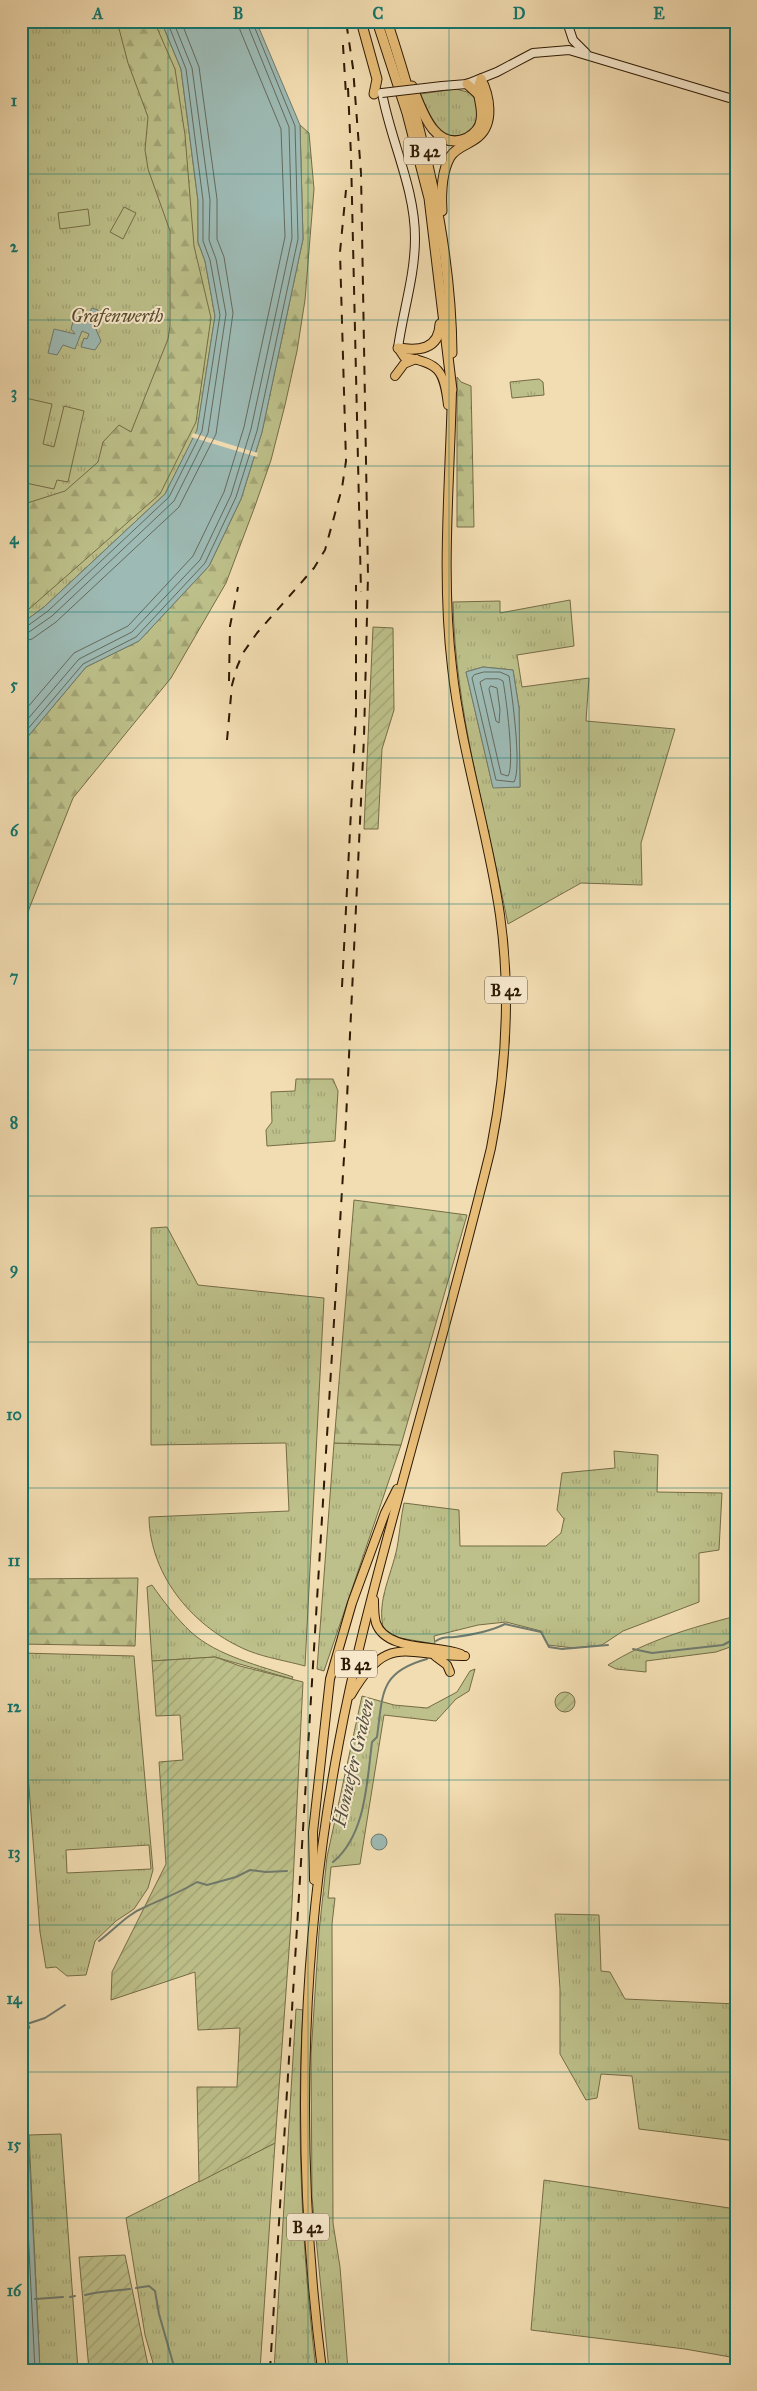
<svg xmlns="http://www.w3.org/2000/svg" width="757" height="2391" font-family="'IM FELL Great Primer',serif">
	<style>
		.grass { fill: url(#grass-tufts); stroke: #756c46; fill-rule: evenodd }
		.forest { fill: url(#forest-firs); stroke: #756c46 }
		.garden { fill: url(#garden-furrows); stroke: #756c46 }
		.pitch { fill: #bdc08a; stroke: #756c46 }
		.water { fill: #9dbab4; stroke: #707a6d }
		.pier { fill: #f2dcb1 }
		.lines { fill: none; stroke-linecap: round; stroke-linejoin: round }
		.shore { stroke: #656a5c; stroke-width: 1 }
		.stream { stroke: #707a6d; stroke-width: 2 }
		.secondary-casing { stroke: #2d1903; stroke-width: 10 }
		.primary-casing { stroke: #2d1903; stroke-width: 10 }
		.highway-casing { stroke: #2d1903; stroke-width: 11 }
		.secondary { stroke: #f7e8cc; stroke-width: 8 }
		.primary { stroke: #e9be78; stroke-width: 8 }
		.highway { stroke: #e9be78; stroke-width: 9 }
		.rail { stroke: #2d1903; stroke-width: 2; stroke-dasharray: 9 9; stroke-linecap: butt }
		.secondary-bridge-casing { stroke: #2d1903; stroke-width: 10; stroke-linecap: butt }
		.secondary-bridge { stroke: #f7e8cc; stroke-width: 8 }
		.grid { fill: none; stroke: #0f766e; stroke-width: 1; stroke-opacity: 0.55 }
		.labels { text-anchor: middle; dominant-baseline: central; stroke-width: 4; stroke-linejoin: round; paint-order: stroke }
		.shield { fill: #f7e8cc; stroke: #6a573f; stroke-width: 1 }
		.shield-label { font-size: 16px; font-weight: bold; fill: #2d1903 }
		.park-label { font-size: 18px; font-style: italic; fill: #584b2c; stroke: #f7e8cc }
		.water-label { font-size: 19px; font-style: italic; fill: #545141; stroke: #f7e8cc }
		.neatline { fill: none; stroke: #0f766e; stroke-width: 2 }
		.grid-label { font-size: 16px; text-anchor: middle; font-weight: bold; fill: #0f766e }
	</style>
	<defs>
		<pattern id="grass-tufts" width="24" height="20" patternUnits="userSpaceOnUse" patternTransform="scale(1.25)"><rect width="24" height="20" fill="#bdc08a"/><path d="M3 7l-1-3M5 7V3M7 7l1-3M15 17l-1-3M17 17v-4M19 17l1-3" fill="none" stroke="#a3a475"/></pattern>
		<pattern id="forest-firs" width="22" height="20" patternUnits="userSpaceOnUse" patternTransform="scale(1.25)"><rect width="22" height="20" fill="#bdc08a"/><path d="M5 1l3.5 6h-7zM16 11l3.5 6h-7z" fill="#a3a475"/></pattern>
		<pattern id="garden-furrows" width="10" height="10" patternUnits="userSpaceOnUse" patternTransform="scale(1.25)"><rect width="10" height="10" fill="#bdc08a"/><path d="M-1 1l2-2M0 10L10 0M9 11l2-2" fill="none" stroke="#a3a475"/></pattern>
	</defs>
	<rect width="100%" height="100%" fill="#f2dcb1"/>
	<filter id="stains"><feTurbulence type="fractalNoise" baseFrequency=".004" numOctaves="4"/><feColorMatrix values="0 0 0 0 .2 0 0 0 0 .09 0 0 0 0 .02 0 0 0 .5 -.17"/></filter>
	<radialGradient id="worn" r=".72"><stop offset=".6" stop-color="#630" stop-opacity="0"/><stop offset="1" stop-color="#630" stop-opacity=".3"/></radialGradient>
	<g class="grass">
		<path d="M21 21H161L181 69 198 201V242L205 261 215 316 197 431 165 494 44 607 21 624Z"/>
		<path d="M456 89 471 93 479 106 477 125C446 154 432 120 420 94Z"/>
		<path d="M539 379 543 382 544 395 512 398 510 382Z"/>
		<path d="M570 600 574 646 517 655 522 687 589 678 586 721 675 729 641 843 642 885 581 883 508 924C487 818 455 711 453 602L500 601V613ZM483 667 513 670 519 708 520 787H493L466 672Z"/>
		<path d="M29 909 21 949V914Z"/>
		<path d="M296 1079H333L338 1091 335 1141 267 1146 266 1130 272 1122 271 1092 295 1091Z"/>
		<path d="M167 1227 198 1285 324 1298 305 1666C287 1661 267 1658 249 1651 195 1629 150 1577 149 1517L289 1511 286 1443 151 1445V1228Z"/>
		<path d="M334 1443 401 1445 324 1671 317 1669Z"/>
		<path d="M614 1451 658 1455 657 1492 722 1493 719 1550 699 1553V1602L623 1631 602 1645 574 1648 548 1645 541 1631 506 1622 478 1625 434 1636 435 1644 400 1638 384 1630C375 1601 394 1571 398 1542 400 1529 401 1517 404 1503L459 1510 460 1546H546L561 1533 564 1519 557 1510 562 1473 615 1468Z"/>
		<path d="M152 1585C164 1602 176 1618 191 1632 217 1656 261 1666 293 1677L292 1679 215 1657 152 1661 147 1587Z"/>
		<path d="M736 1616V1645L716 1652 646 1661V1672L616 1669 608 1665C647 1640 691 1628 736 1616Z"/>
		<path d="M21 1653 134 1656 153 1870 148 1888 134 1909 116 1921 95 1941 86 1975 67 1976 56 1967 46 1968 40 1932 21 1682ZM149 1845 151 1869 67 1873 66 1850Z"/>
		<path d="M475 1669 469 1691 456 1699 436 1721 384 1715 360 1864 331 1867 328 1898H335L332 1924 333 2223 340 2267 348 2370H329L312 2197 311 2055 319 1932 327 1857 362 1696 394 1705 427 1708 457 1692 470 1671Z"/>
		<path d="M555 1914 599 1915 601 1971 610 1972 625 1999 736 2004V2141L639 2129 632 2076 601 2074 597 2098 586 2100 560 2054V1989Z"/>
		<path d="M296 2009 303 2010C296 2131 302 2250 316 2370H274Z"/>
		<path d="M61 2134 78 2370H40L29 2135Z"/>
		<path d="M275 2143 260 2370H155L145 2335 126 2218Z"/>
		<path d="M544 2180 736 2209V2358L685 2349 531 2330Z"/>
	</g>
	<g class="forest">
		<path d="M117 21H154L175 69 185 135 194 246 211 318 196 422 160 494 21 616V505L65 491 98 462 103 442 119 425 131 432 168 339 170 326V231L148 169 145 150 148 117 128 63Z"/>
		<path d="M300 125 309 133 314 189 305 300 297 351 285 405 271 460 255 506 226 583 171 678 73 798 29 909 21 914V770L25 740 86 667 139 641 209 566 241 499 262 432 303 239Z"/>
		<path d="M457 377 461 382 471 386 474 527H457Z"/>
		<path d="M354 1200 467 1215 401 1445 334 1443Z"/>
		<path d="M138 1578 135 1646 21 1644V1579Z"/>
	</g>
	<g class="garden">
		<path d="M373 627 393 628 394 710 382 749 378 829H364Z"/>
		<path d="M215 1657 240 1666 303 1682 291 1923 275 2143 199 2182 197 2087H237L240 2028 198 2030 195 1972 111 2000 112 1972 166 1864 159 1762 183 1760 180 1715 156 1716 152 1661Z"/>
		<circle cx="565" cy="1702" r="10"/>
		<path d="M125 2255 149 2370H89L79 2257Z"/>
	</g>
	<g class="pitch">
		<path d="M124 207 136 213 123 239 110 232Z"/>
		<path d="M88 209 90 225 60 229 58 213Z"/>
		<path d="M21 397 52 404 43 444 54 447 64 406 84 411 68 482 57 480 54 489 21 482Z"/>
	</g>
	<g class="water">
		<path d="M161 21H256L300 125 303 239 262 432 241 499 209 566 139 641 86 667 25 740 21 770V624L44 607 165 494 197 430 215 316 205 261 198 242V201L181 69Z"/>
		<path d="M92 308 98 310 93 327H95L101 341 95 350 81 347 84 338 87 339 89 334 82 331 75 349 63 345 57 355 48 353 54 329 75 334 71 329 74 318 91 319 92 315 89 314Z"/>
		<path d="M483 667 513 670 519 708 520 787 493 788 466 672Z"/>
		<circle cx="379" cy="1842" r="8"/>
		<path d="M27 2021 30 2028 23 2031 40 2370H21V2022Z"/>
	</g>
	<path class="pier" d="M193 433 258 453 257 457 191 437Z"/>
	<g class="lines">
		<g class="shore">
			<path d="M21 628 26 627 48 611 169 497 202 431 220 315 210 260 203 241V200L186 69 167 21"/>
			<path d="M21 634 29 632 52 616 174 501 208 433 226 314 216 259 209 240 210 200 192 68 173 21"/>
			<path d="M21 642 32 639 56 622 179 507 216 434 233 313 224 257 217 239V199L199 67 181 21"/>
			<path d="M484 672H500L509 676C512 694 522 768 514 782L496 780 472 678 474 675Z"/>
			<path d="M499 679 503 681C506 696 515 766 508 776L501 774 480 682 485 679Z"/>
			<path d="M491 686 497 688 500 710 499 723 496 721 489 689Z"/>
			<path d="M21 715 74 653 128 626 193 556 224 492 244 427 285 237 281 129 240 30 238 21"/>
			<path d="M21 727 79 659 132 632 200 560 231 495 251 429 292 238 289 127 246 21"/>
			<path d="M21 737 83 664 136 637 205 563 236 497 257 431 298 239 295 126 252 21"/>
			<path d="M21 2087 35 2370"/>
			<path d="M21 2217 29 2370"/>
		</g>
		<g class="stream">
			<path d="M436 1641C443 1636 447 1638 455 1637 471 1635 491 1631 505 1624L541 1632 549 1647 562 1649 608 1645"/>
			<path d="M633 1649 652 1653 723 1645 736 1638"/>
			<path d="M333 1862C366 1835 367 1781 372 1742L377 1737C383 1694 379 1672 427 1659"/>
			<path d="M99 1941C114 1930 127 1914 145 1907 162 1899 181 1892 197 1882L207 1885 236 1877 250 1870 266 1872 287 1871"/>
			<path d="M21 2026 45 2018 65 2005"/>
			<path d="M136 2288 149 2286 155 2291 159 2314 175 2370"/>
			<path d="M85 2295C100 2291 114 2291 130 2289"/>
			<path d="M70 2297 75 2296"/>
			<path d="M35 2299 63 2297"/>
		</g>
		<defs>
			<g id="secondary">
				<path d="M568 25 573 40 586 53"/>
				<path d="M442 86 467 84 497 72 533 53 569 50 736 100"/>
				<path d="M382 93C391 142 415 188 415 238 415 276 403 311 398 348"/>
			</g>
			<g id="primary">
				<path d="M398 348 404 357C439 363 444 370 448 405"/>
				<path d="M395 376 404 364 416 359"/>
				<path d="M374 1600C374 1607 374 1616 376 1623 386 1652 437 1644 461 1654"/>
				<path d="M435 1656 447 1665 450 1672"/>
				<path d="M351 1695C388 1631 406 1657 465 1656"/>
				<path d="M314 1880 313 1832 330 1679 352 1603 385 1513 397 1489"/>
				<path d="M322 2370C295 2160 300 1949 339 1742 353 1666 373 1591 393 1517 426 1394 461 1272 491 1148 506 1072 511 993 500 915 488 832 461 751 452 667 441 575 450 482 452 390"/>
			</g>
			<g id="highway">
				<path d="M361 21 377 79 374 94"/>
				<path d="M377 21 407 113 429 198 452 390"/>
				<path d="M387 21C422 128 451 239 452 353"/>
				<path d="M467 84 478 94"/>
				<path d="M412 86C421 108 434 153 467 138 474 134 480 128 481 120 484 105 474 93 481 79"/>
				<path d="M442 211C441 194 441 173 450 157 457 146 469 145 478 137 495 123 489 95 481 79"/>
				<path d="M398 348C418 351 439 350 440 324"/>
			</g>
		</defs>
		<use href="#secondary" class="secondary-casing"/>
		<use href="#primary" class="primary-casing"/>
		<use href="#highway" class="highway-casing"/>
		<use href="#secondary" class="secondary"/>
		<use href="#primary" class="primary"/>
		<use href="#highway" class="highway"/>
		<g class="rail">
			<path d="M343 45 346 95"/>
			<path d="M348 88 351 156 361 592"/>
			<path d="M229 681 230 626 238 587"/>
			<path d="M227 740 232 685 237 667 243 653 257 633 314 568 325 550 342 488 346 461 340 252 346 190"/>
			<path d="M342 987 356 713V585"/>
			<path d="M270 2370 345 1141 364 737 368 576 361 173 353 68 346 21"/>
		</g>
		<defs>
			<path id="secondary-bridge" d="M382 93 442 86"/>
		</defs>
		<use href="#secondary-bridge" class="secondary-bridge-casing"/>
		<use href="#secondary-bridge" class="secondary-bridge"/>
	</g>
	<path class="grid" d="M168 21V2370M308 21V2370M449 21V2370M589 21V2370M21 174H736M21 320H736M21 466H736M21 612H736M21 758H736M21 904H736M21 1050H736M21 1196H736M21 1342H736M21 1488H736M21 1634H736M21 1780H736M21 1925H736M21 2072H736M21 2218H736"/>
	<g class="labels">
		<g class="shield">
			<rect x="404" y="137.5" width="42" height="27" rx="4"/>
			<rect x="485" y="976.5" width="42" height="27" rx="4"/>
			<rect x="335" y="1650.5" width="42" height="27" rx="4"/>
			<rect x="287" y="2213.5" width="42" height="27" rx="4"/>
		</g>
		<g class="shield-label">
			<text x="425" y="151">B 42</text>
			<text x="506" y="990">B 42</text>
			<text x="356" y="1664">B 42</text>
			<text x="308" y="2227">B 42</text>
		</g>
		<g class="park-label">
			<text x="117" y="316">Grafenwerth</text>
		</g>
		<g class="water-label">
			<text transform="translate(353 1763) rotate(-77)">Honnefer Graben</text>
		</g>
	</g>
	<rect width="757" height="2391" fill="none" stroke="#f2dcb1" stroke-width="55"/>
	<rect x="28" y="28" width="702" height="2336" class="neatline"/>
	<g class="grid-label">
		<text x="98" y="19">A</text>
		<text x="238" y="19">B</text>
		<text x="378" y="19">C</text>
		<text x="519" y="19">D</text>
		<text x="659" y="19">E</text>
		<text x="14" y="106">1</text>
		<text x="14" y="252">2</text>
		<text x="14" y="398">3</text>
		<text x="14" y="544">4</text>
		<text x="14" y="690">5</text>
		<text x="14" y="836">6</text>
		<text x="14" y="982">7</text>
		<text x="14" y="1128">8</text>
		<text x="14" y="1274">9</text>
		<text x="14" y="1420">10</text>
		<text x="14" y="1566">11</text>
		<text x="14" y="1712">12</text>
		<text x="14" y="1858">13</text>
		<text x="14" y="2004">14</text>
		<text x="14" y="2150">15</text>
		<text x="14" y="2296">16</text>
	</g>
	<rect width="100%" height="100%" filter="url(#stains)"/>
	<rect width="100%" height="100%" fill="url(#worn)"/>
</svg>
